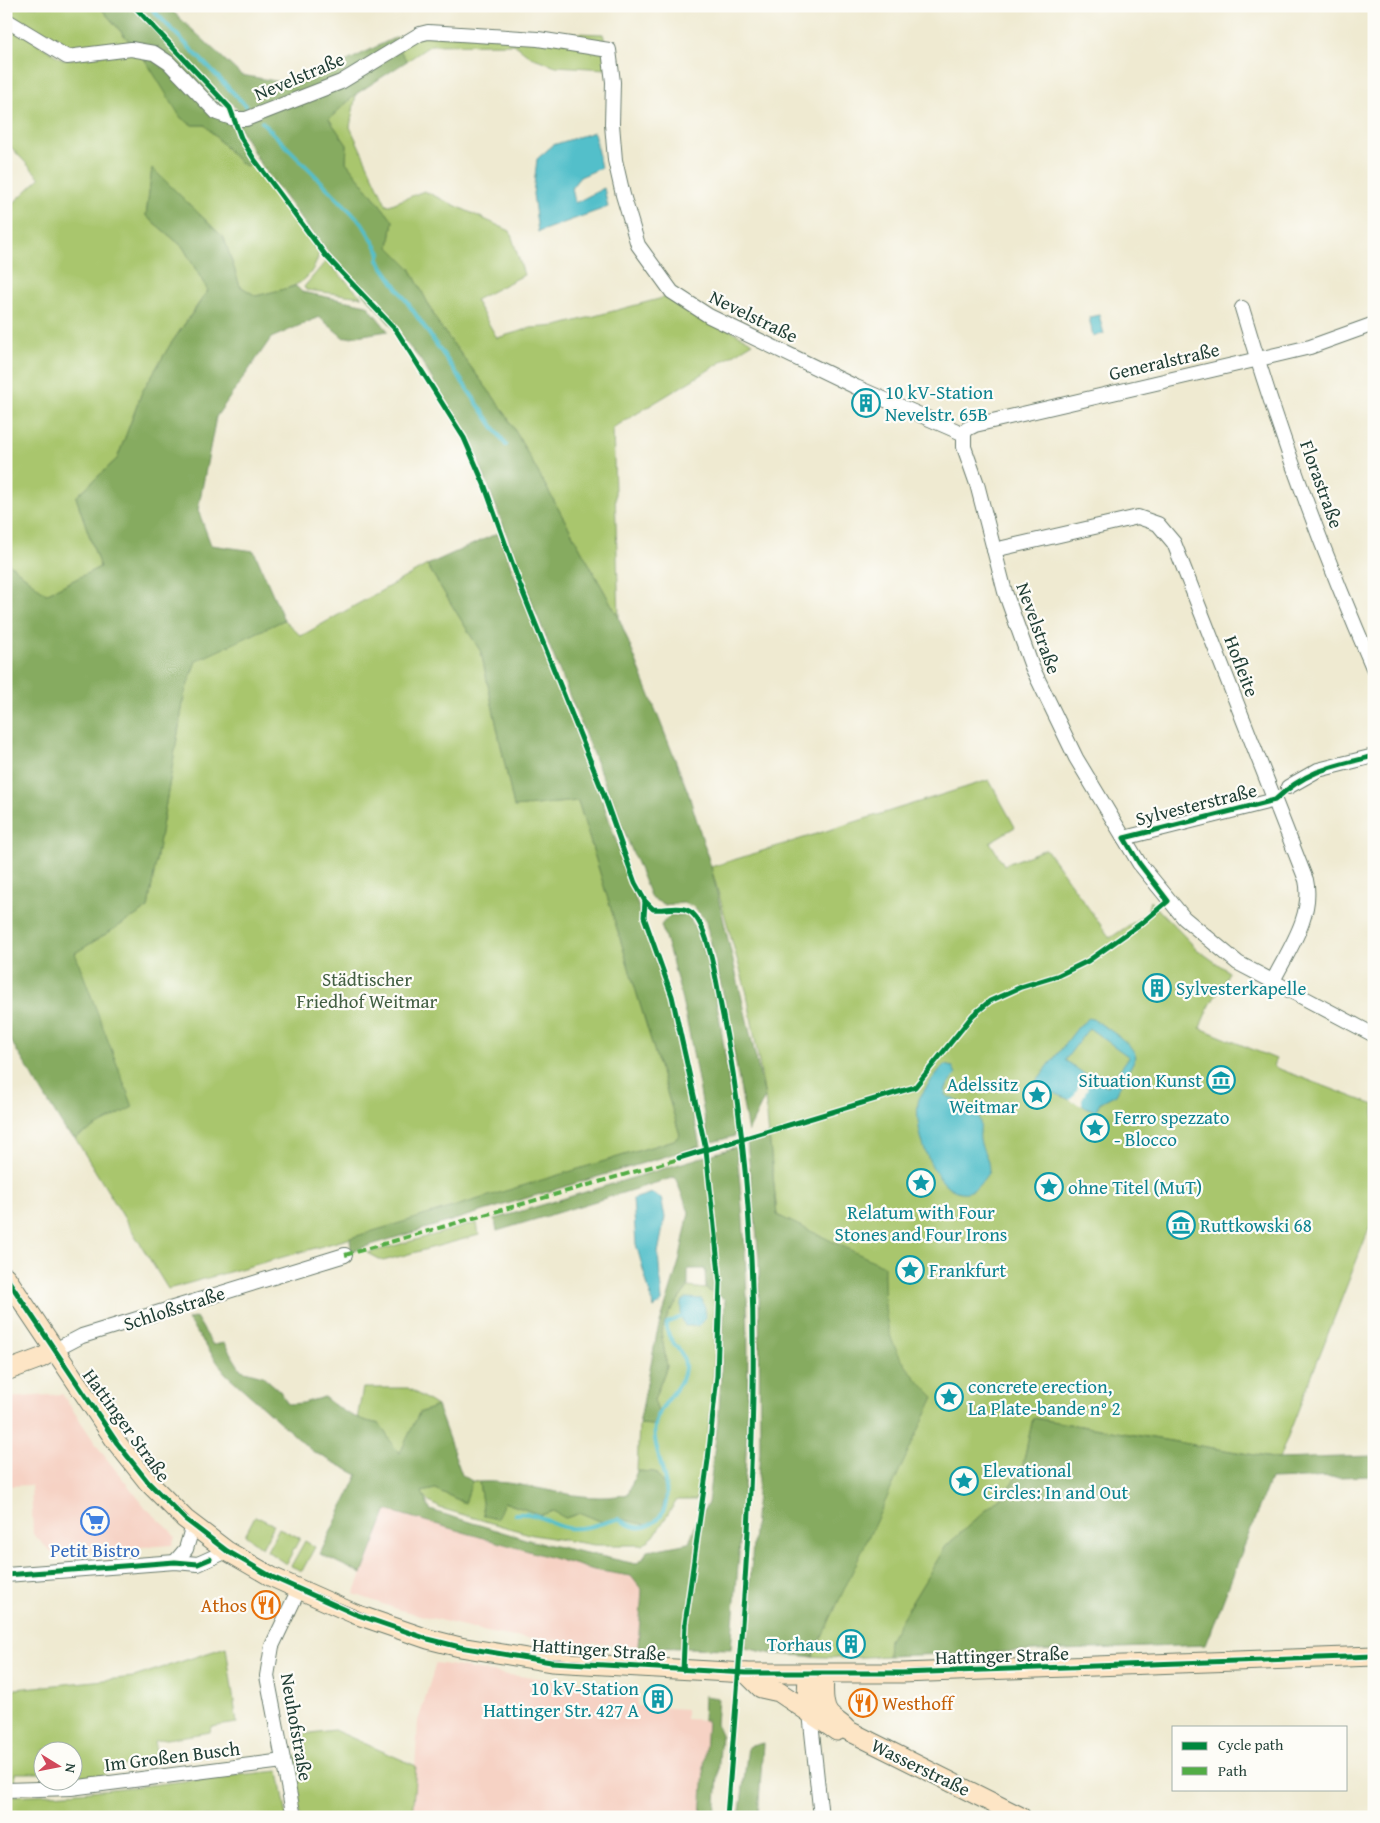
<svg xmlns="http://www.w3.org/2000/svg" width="1380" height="1823" font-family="'Gentium Book Plus',serif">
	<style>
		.built { fill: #f6d2c4 }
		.green { fill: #a9c66d; stroke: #648250 }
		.forest { fill: #86ab60; stroke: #52744a }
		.water { fill: #52bfca; stroke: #387e7f; fill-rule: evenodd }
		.pier { fill: #efead1 }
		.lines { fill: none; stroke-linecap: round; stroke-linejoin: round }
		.stream { stroke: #52bfca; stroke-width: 4 }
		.street-casing { stroke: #687a6b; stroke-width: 16 }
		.secondary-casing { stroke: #687a6b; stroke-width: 21 }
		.street { stroke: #fff; stroke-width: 14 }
		.secondary { stroke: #fde5c5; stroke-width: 19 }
		.tram { stroke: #1f3d34; stroke-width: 1 }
		.quiet { stroke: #52ad45; stroke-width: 4; stroke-dasharray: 8 4; stroke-linecap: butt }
		.cycleway-casing { stroke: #fdfcf7; stroke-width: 8 }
		.cycleway { stroke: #00873e; stroke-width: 5 }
		.labels { text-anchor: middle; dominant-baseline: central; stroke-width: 4.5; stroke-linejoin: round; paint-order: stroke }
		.street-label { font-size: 19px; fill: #1f3d34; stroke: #fdfcf7 }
		.culture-label { font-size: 19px; fill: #0d838f; stroke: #fdfcf7; text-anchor: start }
		.park-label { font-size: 19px; fill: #425f42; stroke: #fdfcf7 }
		.shop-label { font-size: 19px; fill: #366cbe; stroke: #fdfcf7 }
		.food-label { font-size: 19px; fill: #c56008; stroke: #fdfcf7; text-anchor: end }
	</style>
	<rect width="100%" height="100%" fill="#fdfcf7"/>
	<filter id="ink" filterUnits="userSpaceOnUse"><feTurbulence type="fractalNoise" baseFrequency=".02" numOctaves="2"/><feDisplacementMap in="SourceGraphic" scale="10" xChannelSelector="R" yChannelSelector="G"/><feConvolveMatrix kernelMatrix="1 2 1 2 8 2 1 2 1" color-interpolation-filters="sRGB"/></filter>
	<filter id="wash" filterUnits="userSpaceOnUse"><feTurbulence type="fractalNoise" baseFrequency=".0096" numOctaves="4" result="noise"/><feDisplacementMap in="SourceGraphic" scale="20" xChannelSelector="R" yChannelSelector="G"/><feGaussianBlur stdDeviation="1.12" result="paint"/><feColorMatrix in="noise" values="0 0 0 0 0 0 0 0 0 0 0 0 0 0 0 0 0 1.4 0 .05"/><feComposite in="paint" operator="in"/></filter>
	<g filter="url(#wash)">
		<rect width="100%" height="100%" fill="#efead1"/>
		<g class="built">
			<path d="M62 1394 102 1453 146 1508 169 1529 175 1537 172 1545 52 1553 33 1534 31 1485 6 1486V1398Z"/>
			<path d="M387 1510 594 1570 631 1576 642 1590 638 1647 515 1637 491 1633 400 1610 354 1594Z"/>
			<path d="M436 1663 509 1675 638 1689 637 1706 686 1709V1719L707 1720 701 1817H412L418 1721Z"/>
		</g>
		<g class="green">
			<path d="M6 6H99L133 46 62 53 6 17Z"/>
			<path d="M6 23 63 60 138 51 192 125H205L239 162 246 166 253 161 319 253C311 288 287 288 256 296L240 286 224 238 152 169 146 216 183 247 208 290 170 345 142 392 117 459 76 497 100 567 46 594 6 561V210L40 178 6 142Z"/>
			<path d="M425 28 603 34 608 51 606 69 556 66 531 57 514 44 431 45 407 61 392 39Z"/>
			<path d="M356 94 350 127 387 206 424 191 510 231 524 275 475 300 497 338 531 328 557 326 670 296 753 343 613 428 619 618 504 411 439 325 410 268 389 247 393 221 346 162 347 145 329 119Z"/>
			<path d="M326 261 362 297 306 290 304 287Z"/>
			<path d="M427 565 481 652 514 807 578 801 680 1135 674 1140 398 1225 168 1289 75 1138 66 1131 75 953 148 908 185 692 196 660 284 620 301 636Z"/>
			<path d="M989 780 1015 827 990 842 1004 865 1046 849 1110 938 1147 913 1150 901 1198 950 1229 972C1219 991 1206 1009 1200 1028L1276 1059 1274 1067 1374 1105V1216L1279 1459 1033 1418 1022 1469 1003 1495 946 1546 889 1640 888 1656 841 1658 773 1654 777 1215 765 1097 747 994 711 867Z"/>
			<path d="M477 1223 479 1235 383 1261 368 1253Z"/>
			<path d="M688 1287 706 1289 714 1293C717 1363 711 1433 696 1500H677L654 1536 643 1545H594L533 1535 440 1508 427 1500 421 1492 435 1489 465 1503 472 1481 479 1482 484 1515 497 1519 503 1502 541 1515 553 1511 566 1518 581 1513 605 1523 621 1519 647 1525 660 1517 667 1489 655 1472 637 1471 639 1424 653 1425 658 1412 654 1400 667 1366 661 1332 669 1313Z"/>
			<path d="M363 1388H408L437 1406 419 1413 401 1453 394 1447 380 1424 357 1419Z"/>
			<path d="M255 1516 274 1525 262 1548 245 1535Z"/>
			<path d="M279 1528 300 1538 286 1564 267 1551Z"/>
			<path d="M305 1541 315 1547 302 1571 291 1566Z"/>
			<path d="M226 1647 237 1723 211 1727 210 1732 154 1741 158 1763 105 1767V1778L78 1780 77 1772H73L72 1750H42V1773H15V1783H6V1690L134 1677Z"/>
			<path d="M334 1730 416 1766 412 1817H300L290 1757 300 1756 296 1735Z"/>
			<path d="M279 1771 287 1817H6V1796C98 1794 188 1779 279 1771Z"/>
		</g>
		<g class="forest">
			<path d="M99 6H167L241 75 287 83 335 67 392 39 407 61 356 94 329 119 347 145 346 162 393 221 389 247 410 268 439 325 504 411 619 618 688 792 711 867 765 1097 748 1132 725 1001 705 919 692 906 683 903 665 905 651 898 535 610 474 448 420 359 315 237 261 165 238 125 240 112 229 101 216 115 230 124 253 161 246 166 239 162 205 125H192L181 118 144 58Z"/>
			<path d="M152 168 224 238 240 286 256 296 296 286 302 292 367 305 388 331 344 338 319 317 271 338 216 417 198 510 211 545 254 551 284 620 196 661 185 692 148 908 75 953 133 1107 75 1138 66 1131 6 1033V561L46 594 100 567 76 497 117 459 142 392 170 345 208 291 183 247 146 216Z"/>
			<path d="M498 533 599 790 668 995 700 1146 351 1251 350 1238 674 1140 680 1135 578 801 514 807 481 652 427 565Z"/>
			<path d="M670 915H687C716 947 729 1088 735 1136L709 1143C696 1069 685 996 661 925Z"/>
			<path d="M769 1135 777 1215 884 1266C884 1331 887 1351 934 1397L813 1656 773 1654 745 1648 760 1453 759 1258 747 1141Z"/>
			<path d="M736 1147C748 1248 750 1351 746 1453 743 1518 736 1584 731 1649L638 1647 642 1590 631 1576 594 1570 387 1510 362 1574 320 1554 358 1475 312 1451 225 1373 188 1320 196 1317 213 1345 224 1343 241 1370 263 1376 280 1391 288 1404 303 1403 324 1397C342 1412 357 1420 380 1424L394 1447 400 1453 419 1413 437 1406 462 1475 472 1481 465 1503 435 1489 422 1492 430 1510 532 1541 636 1564 643 1559 647 1551 689 1543 696 1523 708 1503 719 1412 725 1299 706 1289 705 1269H688V1287L669 1313 661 1332 667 1366 654 1400 658 1412 653 1425 639 1424 657 1333 679 1262 689 1212 675 1177 497 1231 495 1219Z"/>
			<path d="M1033 1418 1278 1459 1372 1456V1476L1270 1479 1206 1645 888 1656 889 1640 946 1546 1003 1495 1022 1469Z"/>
			<path d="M637 1471 655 1472 667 1489 660 1517 647 1525 621 1519 605 1523 581 1513 565 1518 553 1511 541 1515 504 1502 497 1519 484 1516 479 1482C529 1479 578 1506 628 1494Z"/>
			<path d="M704 1696 718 1698 716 1724 721 1734 715 1817H701L707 1720H703Z"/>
			<path d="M763 1743 758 1817H737L740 1811 748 1747Z"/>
		</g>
		<g class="water">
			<path d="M594 132 601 168 580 177 572 187 575 203 604 188 608 207 538 232 533 194 537 159 553 145Z"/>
			<path d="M1099 315 1104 334 1093 336 1089 317Z"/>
			<path d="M1089 1018 1095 1020C1107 1029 1132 1042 1136 1057L1116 1094 1101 1102 1095 1111 1034 1084 1079 1026ZM1089 1028 1129 1057 1108 1086 1083 1073 1065 1060Z"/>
			<path d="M944 1065 953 1067 956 1074 946 1088 945 1095 974 1109C984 1125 979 1125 980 1140 982 1151 989 1156 989 1172 984 1178 979 1188 971 1191 935 1203 911 1124 919 1099 922 1092 938 1071 944 1065Z"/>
			<path d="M652 1193 661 1198 665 1217 658 1253 662 1302 654 1308 636 1244 633 1199Z"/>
			<path d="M686 1298 702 1299 705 1308V1319L699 1326H685L681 1317V1302Z"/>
		</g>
		<path class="pier" d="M1080 1083 1088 1087 1082 1100V1106L1069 1100 1073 1098Z"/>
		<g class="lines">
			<g class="stream">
				<path d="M149 6 246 106"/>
				<path d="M262 122 362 223 380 253 378 260 506 445"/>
				<path d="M515 1514C544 1512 544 1524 568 1528 584 1530 602 1523 618 1519 630 1526 641 1532 653 1523 685 1499 650 1455 655 1425 659 1403 684 1388 685 1367 686 1349 664 1341 667 1323L681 1317"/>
			</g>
		</g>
	</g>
	<g filter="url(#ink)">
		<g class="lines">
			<defs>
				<g id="street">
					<path d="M6 20 67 57 131 49 154 53 169 63 217 113 235 119H246L341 82 420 34 428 32 538 39 609 50 613 82 612 124 615 160 623 195 638 245 672 292 709 316 856 387 964 434"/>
					<path d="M1242 308C1278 431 1323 553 1374 670"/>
					<path d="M964 434V447L977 484 1005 592 1032 667 1076 758 1139 863 1184 918 1238 963 1374 1035"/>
					<path d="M964 434 967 429 975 425 1310 347 1374 324"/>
					<path d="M994 550 1138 517 1158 524 1174 543 1306 880C1314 916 1287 952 1272 983"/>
					<path d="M1288 787 1318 770 1374 756"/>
					<path d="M1124 838 1275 800"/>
					<path d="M55 1350 82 1336 345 1255"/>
					<path d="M175 1562 186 1549 193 1525"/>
					<path d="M6 1575 175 1562 198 1564 227 1551"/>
					<path d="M810 1713 821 1817"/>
					<path d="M6 1790 71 1788 283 1761"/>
					<path d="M294 1817 267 1676 272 1646 299 1589"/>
				</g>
				<g id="secondary">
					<path d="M6 1277 117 1443 148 1482 185 1519 227 1551 272 1577 355 1614 428 1639 460 1647 551 1662 746 1673H902L1374 1656"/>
					<path d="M6 1371 41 1358 55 1350"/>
					<path d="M746 1673 761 1688 779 1692 837 1731"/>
					<path d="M808 1674 807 1697 810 1713"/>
					<path d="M824 1674C824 1686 821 1704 829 1714 835 1721 842 1723 847 1730L1021 1817"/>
				</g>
			</defs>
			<use href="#street" class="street-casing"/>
			<use href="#secondary" class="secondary-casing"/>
			<use href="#street" class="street"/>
			<use href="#secondary" class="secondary"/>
			<path class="tram" d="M6 1271 127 1453 150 1480 198 1526 217 1542 274 1575 396 1627 457 1644 529 1657 697 1668 834 1672 1374 1654"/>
			<path class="quiet" d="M345 1255 682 1158"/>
			<defs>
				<g id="cycleway">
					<path d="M134 6 230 108 241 138 254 159 326 256 396 330 464 438 484 484 520 585 602 790 635 883 645 901 653 909C667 911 683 903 694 915 710 932 717 987 722 1011 776 1278 748 1548 727 1817"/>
					<path d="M645 901 644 917 672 996 706 1150 720 1283 717 1376 708 1460 685 1624 683 1670"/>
					<path d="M679 1158 915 1087 973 1015 990 1001 1021 987 1057 976 1088 961 1143 922 1168 901 1139 863 1124 838 1275 800C1307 770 1333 766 1374 756"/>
					<path d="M6 1277 117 1443 148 1482 185 1519 227 1551 272 1577 355 1614 428 1639 460 1647 551 1662 746 1673H902L1374 1656"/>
					<path d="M6 1575 175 1562 198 1564 210 1559"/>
				</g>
			</defs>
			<use href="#cycleway" class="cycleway-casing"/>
			<use href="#cycleway" class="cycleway"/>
		</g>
	</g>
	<defs>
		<symbol id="building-ring" viewBox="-11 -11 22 22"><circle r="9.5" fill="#fdfcf7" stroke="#0f9aa8" stroke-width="1.5"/><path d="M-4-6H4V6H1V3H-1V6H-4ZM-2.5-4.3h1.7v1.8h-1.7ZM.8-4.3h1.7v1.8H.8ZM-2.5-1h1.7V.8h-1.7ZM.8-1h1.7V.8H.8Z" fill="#0f9aa8"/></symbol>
		<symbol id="museum-ring" viewBox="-11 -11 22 22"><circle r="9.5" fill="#fdfcf7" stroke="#0f9aa8" stroke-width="1.5"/><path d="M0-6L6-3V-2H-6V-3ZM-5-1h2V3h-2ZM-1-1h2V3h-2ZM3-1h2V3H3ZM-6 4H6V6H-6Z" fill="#0f9aa8"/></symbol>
		<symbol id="sight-ring" viewBox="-11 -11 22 22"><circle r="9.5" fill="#fdfcf7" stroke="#0f9aa8" stroke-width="1.5"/><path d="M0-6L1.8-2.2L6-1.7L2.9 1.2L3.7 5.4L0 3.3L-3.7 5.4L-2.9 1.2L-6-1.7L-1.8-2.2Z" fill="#0f9aa8"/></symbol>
		<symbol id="supermarket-ring" viewBox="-11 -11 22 22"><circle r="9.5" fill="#fdfcf7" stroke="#3f7fe0" stroke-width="1.5"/><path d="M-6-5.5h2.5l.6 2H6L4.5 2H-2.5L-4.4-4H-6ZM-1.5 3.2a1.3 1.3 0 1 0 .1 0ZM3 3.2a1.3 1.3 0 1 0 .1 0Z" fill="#3f7fe0"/></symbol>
		<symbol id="restaurant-ring" viewBox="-11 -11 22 22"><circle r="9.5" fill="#fdfcf7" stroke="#e8710a" stroke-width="1.5"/><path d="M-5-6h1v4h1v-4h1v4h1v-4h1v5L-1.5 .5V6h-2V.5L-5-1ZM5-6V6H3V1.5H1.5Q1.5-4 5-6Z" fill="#e8710a"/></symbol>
	</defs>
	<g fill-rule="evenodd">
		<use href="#building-ring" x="850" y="387" width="32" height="32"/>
		<use href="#building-ring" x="1141" y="972" width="32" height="32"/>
		<use href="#museum-ring" x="1205" y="1064" width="32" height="32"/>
		<use href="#sight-ring" x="1021" y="1079" width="32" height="32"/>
		<use href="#sight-ring" x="1079" y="1112" width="32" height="32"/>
		<use href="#sight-ring" x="905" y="1167" width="32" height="32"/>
		<use href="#sight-ring" x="1033" y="1171" width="32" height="32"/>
		<use href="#museum-ring" x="1165" y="1209" width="32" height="32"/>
		<use href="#sight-ring" x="894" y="1254" width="32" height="32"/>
		<use href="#sight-ring" x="933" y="1381" width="32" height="32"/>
		<use href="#sight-ring" x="948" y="1465" width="32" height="32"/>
		<use href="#supermarket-ring" x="79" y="1505" width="32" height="32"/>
		<use href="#restaurant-ring" x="250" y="1589" width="32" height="32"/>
		<use href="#building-ring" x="835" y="1628" width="32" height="32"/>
		<use href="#building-ring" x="642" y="1683" width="32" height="32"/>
		<use href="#restaurant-ring" x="847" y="1687" width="32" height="32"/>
	</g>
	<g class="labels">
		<g class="street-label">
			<text transform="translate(299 76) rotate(-23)">Nevelstraße</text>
			<text transform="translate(754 316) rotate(26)">Nevelstraße</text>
			<text transform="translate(1164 361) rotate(-13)">Generalstraße</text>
			<text transform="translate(1322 484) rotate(70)">Florastraße</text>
			<text transform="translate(1039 628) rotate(70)">Nevelstraße</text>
			<text transform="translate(1242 666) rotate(69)">Hofleite</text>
			<text transform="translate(1196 804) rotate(-14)">Sylvesterstraße</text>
			<text transform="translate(174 1308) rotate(-18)">Schloßstraße</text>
			<text transform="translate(127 1425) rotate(54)">Hattinger Straße</text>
			<text transform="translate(599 1649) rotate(4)">Hattinger Straße</text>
			<text transform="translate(1002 1655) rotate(-2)">Hattinger Straße</text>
			<text transform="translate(297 1727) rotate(80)">Neuhofstraße</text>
			<text transform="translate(172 1756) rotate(-7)">Im Großen Busch</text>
			<text transform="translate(921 1767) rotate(26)">Wasserstraße</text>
		</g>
		<g class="culture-label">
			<text x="885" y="392">10 kV-Station<tspan x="885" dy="22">Nevelstr. 65B</tspan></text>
			<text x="1176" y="988">Sylvesterkapelle</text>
			<text x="1202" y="1080" text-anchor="end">Situation Kunst</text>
			<text x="1018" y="1084" text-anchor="end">Adelssitz<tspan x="1018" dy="22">Weitmar</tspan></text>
			<text x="1114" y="1117">Ferro spezzato<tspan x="1114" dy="22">- Blocco</tspan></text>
			<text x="1068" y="1187">ohne Titel (MuT)</text>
			<text x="921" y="1212" text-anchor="middle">Relatum with Four<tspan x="921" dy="22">Stones and Four Irons</tspan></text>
			<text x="1200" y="1225">Ruttkowski 68</text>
			<text x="929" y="1270">Frankfurt</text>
			<text x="968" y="1386">concrete erection,<tspan x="968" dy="22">La Plate-bande n° 2</tspan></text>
			<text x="983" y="1470">Elevational<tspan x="983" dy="22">Circles: In and Out</tspan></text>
			<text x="832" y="1644" text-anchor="end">Torhaus</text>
			<text x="639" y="1688" text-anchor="end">10 kV-Station<tspan x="639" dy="22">Hattinger Str. 427 A</tspan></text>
		</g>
		<g class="park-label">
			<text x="367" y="979">Städtischer<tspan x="367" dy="22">Friedhof Weitmar</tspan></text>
		</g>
		<g class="shop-label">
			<text x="95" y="1550">Petit Bistro</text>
		</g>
		<g class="food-label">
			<text x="247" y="1605">Athos</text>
			<text x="882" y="1703" text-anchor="start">Westhoff</text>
		</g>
	</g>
	<rect width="1380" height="1823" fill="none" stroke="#fdfcf7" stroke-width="25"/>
	<rect x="1172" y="1726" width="175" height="65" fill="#fdfcf7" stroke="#a4b0a9"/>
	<rect x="1182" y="1742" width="25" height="8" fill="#00873e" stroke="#a4b0a9"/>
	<text x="1218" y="1750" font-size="15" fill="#1f3d34">Cycle path</text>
	<rect x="1182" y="1767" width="25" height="8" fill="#52ad45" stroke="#a4b0a9"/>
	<text x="1218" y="1776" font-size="15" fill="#1f3d34">Path</text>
	<g transform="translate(58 1766) rotate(100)"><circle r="24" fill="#fdfcf7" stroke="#a4b0a9"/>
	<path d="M0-4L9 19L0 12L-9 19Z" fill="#d1495b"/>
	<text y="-8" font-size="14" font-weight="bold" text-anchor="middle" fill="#1f3d34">N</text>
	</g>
</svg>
